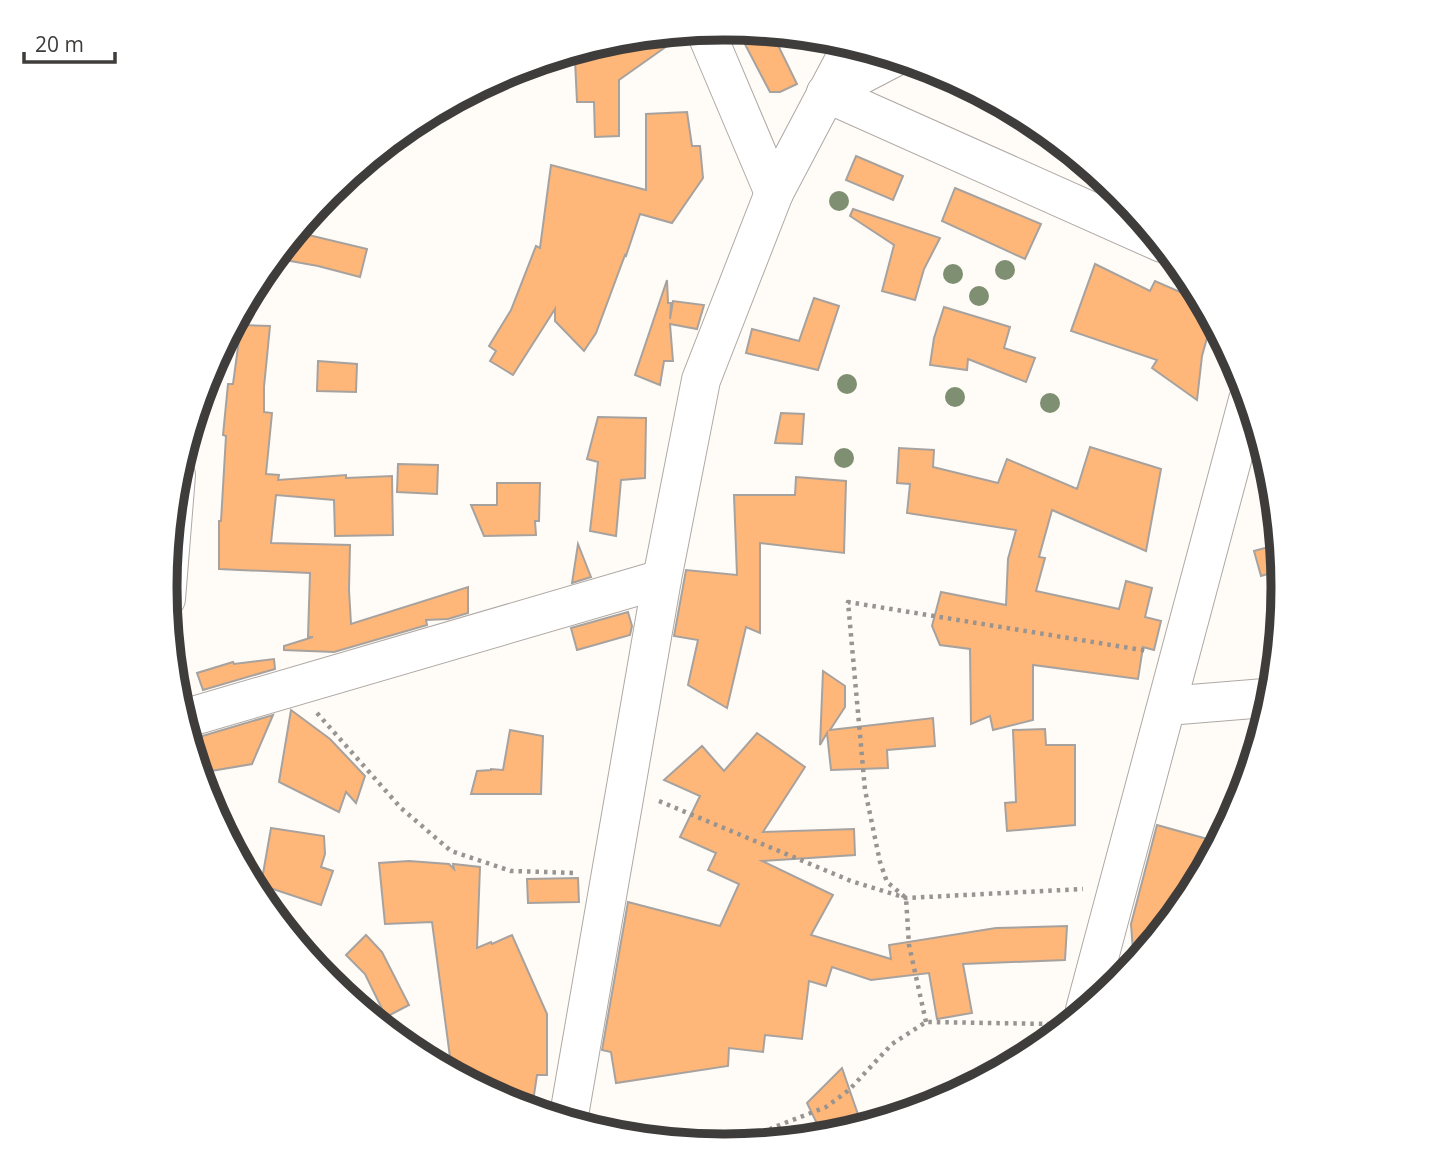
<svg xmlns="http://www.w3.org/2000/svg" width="1448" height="1174" font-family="'Open Sans',sans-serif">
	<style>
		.building { fill: #ffb679; stroke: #a7a29e; stroke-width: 2 }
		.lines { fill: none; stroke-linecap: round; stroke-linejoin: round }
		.minor-casing { stroke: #afa9a5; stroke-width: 40 }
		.path { stroke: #979491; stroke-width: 4.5; stroke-dasharray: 3.5 5; stroke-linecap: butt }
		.minor { stroke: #fff; stroke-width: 38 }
		.tree { fill: #7f8f71 }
		.rim { fill: none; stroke: #3f3d3b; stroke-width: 9 }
	</style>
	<rect width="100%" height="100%" fill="#fffbf7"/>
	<g class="building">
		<path d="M737 29 772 33 797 84 780 92H770Z"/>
		<path d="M684 32V34L619 80V136L595 137 594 102H577L575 60 624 38Z"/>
		<path d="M687 112 692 146H700L703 178 672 223 640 214 626 256 625 255 596 333 584 351 555 321V309L513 375 490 361 496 351 489 346 511 310 536 246 540 248 551 165 646 190V114Z"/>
		<path d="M856 156 903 176 893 200 846 180Z"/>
		<path d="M955 188 1041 224 1025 259 942 221Z"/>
		<path d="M853 209 940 238 924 269 915 300 882 291 894 245 850 216Z"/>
		<path d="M296 232 367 249 360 277 318 266 274 258Z"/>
		<path d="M1095 264 1150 291 1155 281 1203 302 1212 320 1202 356 1197 400 1152 368 1157 360 1071 331Z"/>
		<path d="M667 280 668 303H671L670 319 673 301 704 305 697 329 670 324 673 361H664L660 385 635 375Z"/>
		<path d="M814 298 839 306 818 370 746 353 752 329 799 341Z"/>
		<path d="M944 307 1010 327 1004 348 1035 358 1026 382 968 359 967 370 930 365 934 338Z"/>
		<path d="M241 325 270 326 264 387V412L272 413 266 474 279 475 278 480 346 475V478L392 476 393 535 335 536 334 500 276 495 271 543 350 545 349 590 351 624 468 587V613L448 619 426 620 427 625 334 652 284 650V646L313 637H308L310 573 219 569V521H221L226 436 223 435 228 384H233Z"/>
		<path d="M318 361 357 364 356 392 317 391Z"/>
		<path d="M781 413 804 414 802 444 775 443Z"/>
		<path d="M598 417 646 418 645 478 621 480 616 536 590 531 598 462 587 459Z"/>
		<path d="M1090 447 1161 469 1146 551 1052 510 1039 557 1045 558 1036 591 1119 609 1126 581 1152 588 1145 617 1161 621 1154 650 1143 647 1138 679 1033 665V720L993 730 990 716 971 724 970 649 940 645 932 626 941 592 1006 605 1008 559 1016 530 907 513 910 484 897 483 899 448 934 450 933 467 998 483 1007 459 1077 489Z"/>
		<path d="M398 464 438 465 437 494 397 492Z"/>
		<path d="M796 477 846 481 844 553 760 543V633L746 627 727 708 688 685 698 640 674 636 686 570 737 575 734 495H795Z"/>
		<path d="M497 483H540L539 521H535L536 535 484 536 471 505H497Z"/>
		<path d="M578 544 591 577 572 583Z"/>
		<path d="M1279 544 1281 570 1261 576 1254 551Z"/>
		<path d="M628 612 632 626 630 635 577 650 571 628Z"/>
		<path d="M274 659 275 669 203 690 197 673 233 662 234 664Z"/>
		<path d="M823 671 845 686V707L830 730 933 718 935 746 887 750 888 768 831 770 827 733 820 745Z"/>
		<path d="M291 710 330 739 365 776 356 803 346 792 339 812 279 782Z"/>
		<path d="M273 715 252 764 199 773 189 740Z"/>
		<path d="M1045 729 1046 745H1075V825L1007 831 1005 803 1016 802 1013 730Z"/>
		<path d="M510 730 543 736 541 794H471L477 771 491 770V769L503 770Z"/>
		<path d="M757 733 805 767 763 832 854 829 855 855 762 861 833 895 811 935 891 959 889 945 996 928 1067 926 1065 960 963 964 972 1013 937 1019 929 973 871 980 832 967 826 986 809 981 802 1039 765 1035 763 1052 729 1048 728 1066 616 1083 611 1052 602 1050 628 902 720 926 739 884 708 870 716 853 680 837 700 796 664 780 702 746 724 771Z"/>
		<path d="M1157 825 1218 842 1189 898 1134 964 1131 924Z"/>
		<path d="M271 828 324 836 325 854 321 867 333 871 321 905 261 885Z"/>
		<path d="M409 861 449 864 454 869 453 864 480 867 477 948 491 942 492 944 512 935 547 1014V1075H537L534 1095 504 1100 452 1072 432 922 385 924 379 863Z"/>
		<path d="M578 878 579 902 528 903 527 879Z"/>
		<path d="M366 935 382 952 409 1005 386 1017 365 974 346 955Z"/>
		<path d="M842 1068 862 1126 836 1134 834 1127 821 1132 807 1103Z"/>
	</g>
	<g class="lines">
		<defs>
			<g id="minor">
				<path d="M705 30 774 193"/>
				<path d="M826 93 1162 243"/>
				<path d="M826 93 895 57"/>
				<path d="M166 599 176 475"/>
				<path d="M1167 706 1265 698 1272 694"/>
				<path d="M183 719 662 579"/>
				<path d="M1085 1010 1248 400"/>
				<path d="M568 1121 662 579 701 380 774 193 852 45"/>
			</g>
		</defs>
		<use href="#minor" class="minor-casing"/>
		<g class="path">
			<path d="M317 713 401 808 451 851 511 871 576 873"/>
			<path d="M659 801 851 881 906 898 1083 889"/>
			<path d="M926 1022 909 945 906 898 887 882 880 862 865 790 848 602 1148 651"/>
			<path d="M759 1143 762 1137 772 1128 826 1107 837 1099 849 1090 892 1044 926 1022 1054 1024"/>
		</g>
		<use href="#minor" class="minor"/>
	</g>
	<g class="tree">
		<circle cx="839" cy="201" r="10"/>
		<circle cx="1005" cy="270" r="10"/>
		<circle cx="953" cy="274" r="10"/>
		<circle cx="979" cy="296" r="10"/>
		<circle cx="847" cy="384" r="10"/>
		<circle cx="955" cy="397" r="10"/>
		<circle cx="1050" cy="403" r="10"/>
		<circle cx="844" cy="458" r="10"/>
	</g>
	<path d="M0 0H1448V1174H0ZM177 587a547 547 0 1 1 1094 0a547 547 0 1 1-1094 0Z" fill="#fff" fill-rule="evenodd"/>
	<path class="rim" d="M177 587a547 547 0 1 1 1094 0a547 547 0 1 1-1094 0Z"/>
	<path d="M24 52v10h91v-10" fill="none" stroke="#3f3d3b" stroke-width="3.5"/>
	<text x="35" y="52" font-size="21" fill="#3f3d3b" stroke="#ffffff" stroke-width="5" paint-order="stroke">20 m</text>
</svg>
